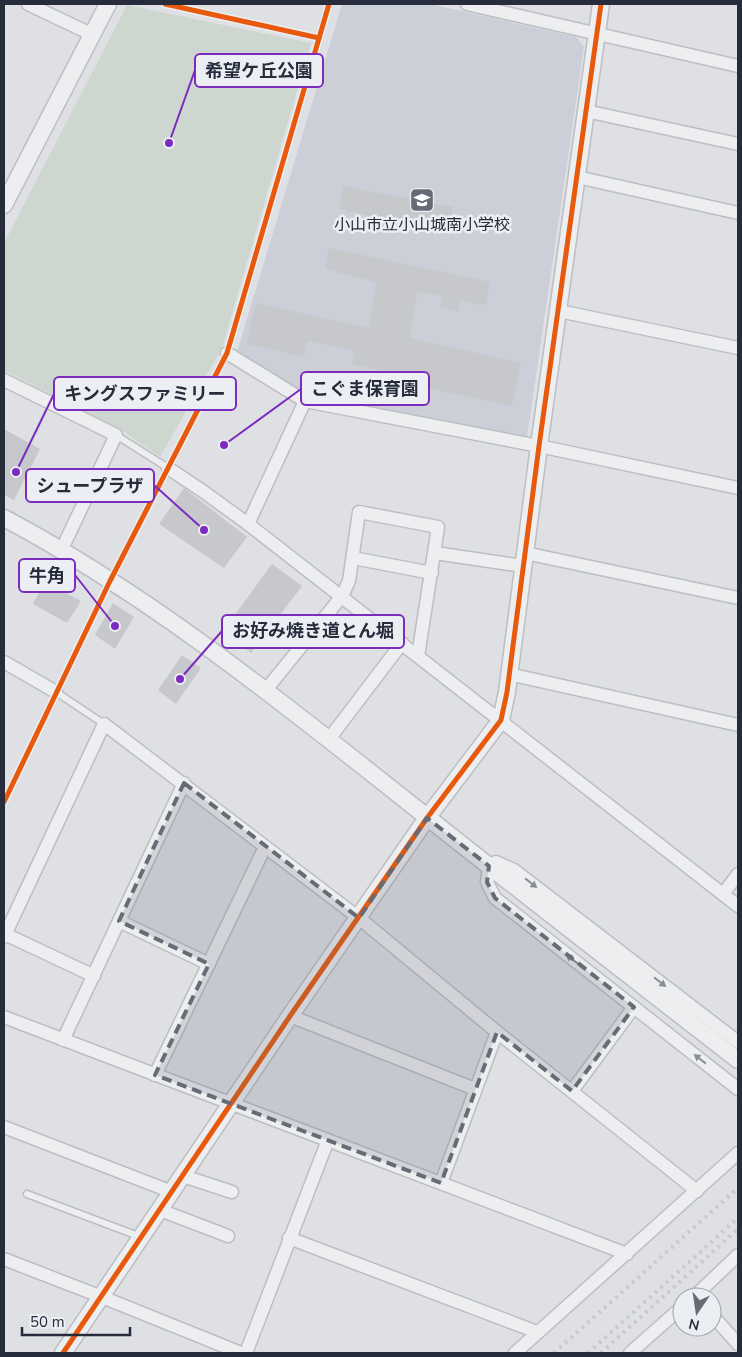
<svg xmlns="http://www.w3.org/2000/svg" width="742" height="1357" font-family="'Nunito Sans','Noto Sans JP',sans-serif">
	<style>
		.built { fill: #cccfd7 }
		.green { fill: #ced7cf }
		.building { fill: #c6c8cc }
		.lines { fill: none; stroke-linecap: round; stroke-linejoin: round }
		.service-casing { stroke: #bcbec2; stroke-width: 9 }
		.minor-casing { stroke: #bcbec2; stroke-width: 15 }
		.tertiary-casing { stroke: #bcbec2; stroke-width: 19 }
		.service { stroke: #edeef0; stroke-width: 6 }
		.minor { stroke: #edeef0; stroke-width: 12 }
		.tertiary { stroke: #edeef0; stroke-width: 16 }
		.rail { stroke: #c7c8cb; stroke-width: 4; stroke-dasharray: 2.5 5; stroke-linecap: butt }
		.cycleway-casing { stroke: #ebeef3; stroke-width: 8 }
		.cycleway { stroke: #e8590c; stroke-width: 5 }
		.oneway { fill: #8a8d96 }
		.marked { fill: #666b76; fill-opacity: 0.2; stroke: #666b76; stroke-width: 4; stroke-dasharray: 10 6; stroke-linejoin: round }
		.labels { text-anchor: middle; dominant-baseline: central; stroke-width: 5; stroke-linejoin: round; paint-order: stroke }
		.poi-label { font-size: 16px; fill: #262c3b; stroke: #ebeef3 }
		.leader { fill: none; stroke: #7b2cbf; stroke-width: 2 }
		.callout-dot { fill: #7b2cbf; stroke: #ebeef3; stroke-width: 2 }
		.callout { fill: #ebeef3; stroke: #7b2cbf; stroke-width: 2 }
		.callout-label { font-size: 18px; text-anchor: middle; font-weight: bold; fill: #262c3b }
	</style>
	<rect width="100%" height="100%" fill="#dee0e4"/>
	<path class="built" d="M342 4H430L576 37 584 47 527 437 310 398 237 352Z"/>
	<path class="green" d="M127 5 311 43 222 348 160 457 120 429 4 370V243Z"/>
	<g class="building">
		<path d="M343 186 453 207 447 235 404 226 403 232 374 227 376 217 339 209Z"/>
		<path d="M329 248 490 282 486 305 460 301 458 311 440 308 442 296 417 292 410 338 521 363 512 406 418 386 416 397 387 391 391 373 352 364 355 351 307 341 304 357 247 344 256 303 369 328 376 282 325 269Z"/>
		<path d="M4 429 40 449 14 500 4 495Z"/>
		<path d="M184 488 247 537 224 568 159 524Z"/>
		<path d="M272 564 302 586 251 653 223 631Z"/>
		<path d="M45 582 81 601 67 623 33 604Z"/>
		<path d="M113 603 134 617 115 649 95 635Z"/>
		<path d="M182 655 201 668 176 704 158 690Z"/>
	</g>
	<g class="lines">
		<defs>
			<g id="service">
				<path d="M116 435 168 468"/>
				<path d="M56 692 104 724"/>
				<path d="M27 1194 141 1237"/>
			</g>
			<g id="minor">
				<path d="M28 4 91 34"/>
				<path d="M467 4 738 66"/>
				<path d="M586 111 738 144"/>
				<path d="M577 177 738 213"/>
				<path d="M559 311 738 348"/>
				<path d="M227 353 305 401 539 446 738 488"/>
				<path d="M4 380 116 435 61 551"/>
				<path d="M168 468 204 492 248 524 738 906"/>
				<path d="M248 524 305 401"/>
				<path d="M435 553 523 566"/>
				<path d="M525 553 738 598"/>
				<path d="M353 558 432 573"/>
				<path d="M4 662 56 692"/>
				<path d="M509 674 738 725"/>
				<path d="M265 691 342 596 349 581 359 512 438 527 418 656"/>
				<path d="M329 739 402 643"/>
				<path d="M723 894 738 874"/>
				<path d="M119 921 209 964"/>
				<path d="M5 934 94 976"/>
				<path d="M4 937 104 724 359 918 497 1032 697 1191"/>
				<path d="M290 1016 475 1089"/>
				<path d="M4 1017 627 1254"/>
				<path d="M63 1040 184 783"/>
				<path d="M738 1042 514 870 496 862 489 866 487 882 495 898 738 1089"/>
				<path d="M155 1075 265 847"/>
				<path d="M572 1091 634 1007"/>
				<path d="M4 1127 172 1192"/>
				<path d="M183 1176 232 1192"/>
				<path d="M441 1183 497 1032"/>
				<path d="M160 1210 228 1236"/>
				<path d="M289 1238 537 1332"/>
				<path d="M4 1259 102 1297 241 1353"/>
				<path d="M694 1297 738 1255"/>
				<path d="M712 1315 738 1344"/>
				<path d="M246 1353 328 1140"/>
				<path d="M515 1353 738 1153"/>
				<path d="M630 1353 682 1307"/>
			</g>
			<g id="tertiary">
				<path d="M4 205 108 4"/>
				<path d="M4 518C157 599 291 710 427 817 530 899 634 979 738 1060"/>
				<path d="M63 1353 290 1016 427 818 501 720 507 692 539 446 601 4"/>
			</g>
		</defs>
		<use href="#service" class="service-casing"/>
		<use href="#minor" class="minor-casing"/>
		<use href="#tertiary" class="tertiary-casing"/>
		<use href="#service" class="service"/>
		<use href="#minor" class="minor"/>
		<use href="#tertiary" class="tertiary"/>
		<g class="rail">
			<path d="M554 1353 738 1188"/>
			<path d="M588 1353 738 1218"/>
			<path d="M601 1353 738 1229"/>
		</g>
		<defs>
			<g id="cycleway">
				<path d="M165 4 319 38"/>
				<path d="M4 802 110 581 227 353 329 4"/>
				<path d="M63 1353 290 1016 427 818 501 720 507 692 539 446 601 4"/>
			</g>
		</defs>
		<use href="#cycleway" class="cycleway-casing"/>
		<use href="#cycleway" class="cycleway"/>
	</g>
	<defs><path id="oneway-solid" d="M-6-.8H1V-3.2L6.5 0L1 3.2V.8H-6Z" transform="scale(1.25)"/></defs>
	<g class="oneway">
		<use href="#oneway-solid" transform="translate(531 883) rotate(38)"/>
		<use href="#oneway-solid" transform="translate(572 959) rotate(-142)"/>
		<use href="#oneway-solid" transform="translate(660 982) rotate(38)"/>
		<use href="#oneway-solid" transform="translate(700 1059) rotate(-142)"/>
	</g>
	<path class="marked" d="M184 783 359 918 427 818 489 866 487 882 495 898 634 1007 572 1091 497 1032 441 1183 155 1075 209 964 119 921Z"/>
	<defs>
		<symbol id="school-square" viewBox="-11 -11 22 22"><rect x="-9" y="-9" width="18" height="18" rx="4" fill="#666b76" stroke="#ebeef3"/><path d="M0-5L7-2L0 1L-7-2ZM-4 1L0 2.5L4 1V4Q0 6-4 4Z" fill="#fff"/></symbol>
	</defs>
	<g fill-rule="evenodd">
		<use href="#school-square" x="408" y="186" width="28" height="28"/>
	</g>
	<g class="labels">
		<g class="poi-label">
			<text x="422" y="225">小山市立小山城南小学校</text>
		</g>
	</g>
	<path class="leader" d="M169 143L195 70M224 445L301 389M16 472L54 394M204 530L154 485M115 626L75 575M180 679L222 631"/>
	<g class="callout-dot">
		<circle cx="169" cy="143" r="5"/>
		<circle cx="224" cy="445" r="5"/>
		<circle cx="16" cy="472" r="5"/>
		<circle cx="204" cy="530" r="5"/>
		<circle cx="115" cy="626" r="5"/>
		<circle cx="180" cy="679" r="5"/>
	</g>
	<g class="callout">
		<rect x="195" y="54" width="128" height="33" rx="5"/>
		<rect x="301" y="372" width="128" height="33" rx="5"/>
		<rect x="54" y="377" width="182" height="33" rx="5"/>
		<rect x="26" y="469" width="128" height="33" rx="5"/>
		<rect x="19" y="559" width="56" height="33" rx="5"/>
		<rect x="222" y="615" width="182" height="33" rx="5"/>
	</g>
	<g class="callout-label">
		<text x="259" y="77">希望ケ丘公園</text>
		<text x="365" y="395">こぐま保育園</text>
		<text x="145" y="400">キングスファミリー</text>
		<text x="90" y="492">シュープラザ</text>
		<text x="47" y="582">牛角</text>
		<text x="313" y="637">お好み焼き道とん堀</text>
	</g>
	<rect width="742" height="1357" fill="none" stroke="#262c3b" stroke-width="10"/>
	<g transform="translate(697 1312) rotate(193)"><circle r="24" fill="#ebeef3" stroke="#9ca0a9"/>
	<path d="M0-4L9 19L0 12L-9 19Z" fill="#666b76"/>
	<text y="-8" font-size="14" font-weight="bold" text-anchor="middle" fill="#262c3b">N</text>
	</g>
	<path d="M22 1327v8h108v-8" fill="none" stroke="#262c3b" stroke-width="2.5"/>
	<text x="30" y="1327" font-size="15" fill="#262c3b" stroke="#ebeef3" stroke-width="4" paint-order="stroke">50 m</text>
</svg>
